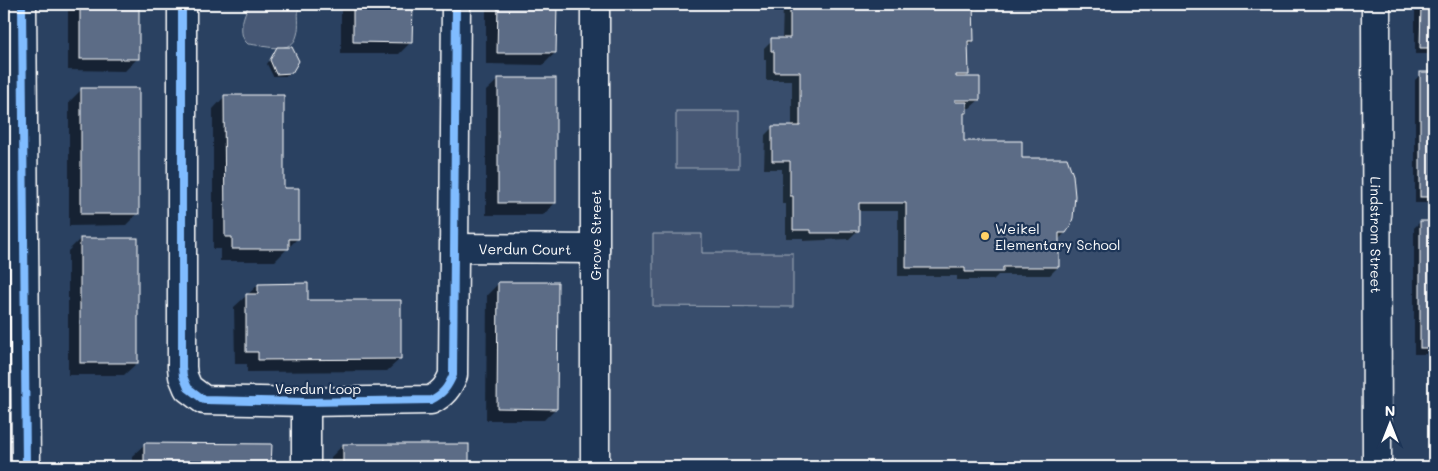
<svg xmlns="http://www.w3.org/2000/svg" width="1438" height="471" font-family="Mali,sans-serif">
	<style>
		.built { fill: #394e6c }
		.green { fill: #465975; stroke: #a2acba }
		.shadow { fill: #0007 }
		.building { fill: #5b6c86; stroke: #fff }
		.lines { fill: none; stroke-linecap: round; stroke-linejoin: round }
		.minor-casing { stroke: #fff; stroke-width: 31 }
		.tertiary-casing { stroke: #fff; stroke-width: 31 }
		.minor { stroke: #1d3557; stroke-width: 28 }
		.tertiary { stroke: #1d3557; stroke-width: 28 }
		.cycleway-casing { stroke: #1d3557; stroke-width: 11 }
		.cycleway { stroke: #80bcff; stroke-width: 8 }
		.poi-dot { fill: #ffd166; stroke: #1d3557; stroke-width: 2 }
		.labels { text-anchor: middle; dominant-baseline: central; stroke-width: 4.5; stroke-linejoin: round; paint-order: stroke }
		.poi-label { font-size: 14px; fill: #fff; stroke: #1d3557; text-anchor: start }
		.street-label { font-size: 14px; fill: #fff; stroke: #1d3557 }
	</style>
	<rect width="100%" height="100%" fill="#2a4161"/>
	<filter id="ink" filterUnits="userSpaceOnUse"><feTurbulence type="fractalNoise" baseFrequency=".02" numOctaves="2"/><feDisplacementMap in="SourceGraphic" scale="10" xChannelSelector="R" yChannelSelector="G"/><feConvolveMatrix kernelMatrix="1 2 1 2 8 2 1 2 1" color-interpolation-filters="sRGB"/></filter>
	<g filter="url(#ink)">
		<path class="built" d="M595 4H1375L1376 467H595Z"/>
		<g class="green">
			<path d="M249 4H299C297 14 300 25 297 35 292 56 263 45 248 44 236 34 244 15 249 4Z"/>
			<rect x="676" y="111" width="63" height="57"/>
			<path d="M653 234H702V253H793V307L653 306Z"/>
		</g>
		<g class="shadow">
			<path d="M68 4H138V58L125 71 68 70Z"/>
			<path d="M341 4H411V42L399 54H341Z"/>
			<path d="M486 4H555V53L543 65 486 64Z"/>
			<path d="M783 4H983L976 11H972L973 40 967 47 968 75 964 78 979 100 970 108H966V113L963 116V142L1021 159 1065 233 1058 240V267L1050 275H998L993 280H957V276H898V211H858V230L849 239 803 241V238H786V204H782V169H764L765 135 773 127H792V80H766V59H764V48L772 40H782Z"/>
			<rect x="1415" y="4" width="19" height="50"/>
			<path d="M277 49 291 72 287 76H273L267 64Z"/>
			<path d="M1421 74H1434V203H1415V80Z"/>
			<path d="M499 79 555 203 543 215H486V91Z"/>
			<path d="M81 90 138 213 126 225 69 226V102Z"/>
			<path d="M225 96 283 189 298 238 275 261H220V249H213V109Z"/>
			<path d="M1420 222H1434V354H1414V228Z"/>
			<path d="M80 239 137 363 124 375H68V251Z"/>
			<path d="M499 283 556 408 544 420H486L487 295Z"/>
			<path d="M258 285 306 302 400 359 387 371 247 372V364H235L234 307Z"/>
			<path d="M145 444 270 445V467H132V456Z"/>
			<path d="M343 445H468V467H331V457Z"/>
		</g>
		<g class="building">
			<rect x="80" y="4" width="59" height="55"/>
			<path d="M353 4H413L412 43 353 42Z"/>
			<path d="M498 4H557L556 53H497Z"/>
			<path d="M790 4H973L974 41H968L969 75H956V77H980V100H955V102H967V113H964V141H1022V158H1067L1073 175 1075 196 1073 218 1070 227 1066 233H1059V267H1003V272H965V268H906V203H859V231H840V233H811V230H793V196H790V161H772V126H800V72H774V51H771V38H790Z"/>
			<path d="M1421 4H1434V48H1420Z"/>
			<path d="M277 47H292L299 61 292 73 276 74 270 60Z"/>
			<rect x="1420" y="72" width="14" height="125"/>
			<rect x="498" y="78" width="58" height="125"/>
			<rect x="81" y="88" width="58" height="126"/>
			<path d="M224 95H284V188H299V239H289V249H232V237H225Z"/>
			<rect x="1420" y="221" width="14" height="127"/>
			<rect x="80" y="238" width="58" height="125"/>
			<path d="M498 282H558L557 409 497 408Z"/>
			<path d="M308 283V300H401V359L258 360V352H246V294H258V284Z"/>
			<path d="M144 443 272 444 271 467H144Z"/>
			<rect x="343" y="444" width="126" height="23"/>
		</g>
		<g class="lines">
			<defs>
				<g id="minor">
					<path d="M182 4V367L183 376 188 388 204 400 306 402 431 400C443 394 448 387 453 375L456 4"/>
					<path d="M595 4V467"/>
					<path id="s1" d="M1376 4 1377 467"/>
					<path id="s2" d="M455 248 595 249"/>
					<path d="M306 402V467"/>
				</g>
				<path id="tertiary" d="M22 4 26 467"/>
			</defs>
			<use href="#minor" class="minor-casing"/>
			<use href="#tertiary" class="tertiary-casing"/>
			<use href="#minor" class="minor"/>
			<use href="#tertiary" class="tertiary"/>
			<defs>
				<g id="cycleway">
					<path d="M22 4 26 467"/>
					<path d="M182 4V367L183 376 188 388 204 400 306 402 431 400C443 394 448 387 453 375L456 4"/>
				</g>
			</defs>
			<use href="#cycleway" class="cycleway-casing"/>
			<use href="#cycleway" class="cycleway"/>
		</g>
	</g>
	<circle class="poi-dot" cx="985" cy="236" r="5"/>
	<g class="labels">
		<g class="poi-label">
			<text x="995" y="228">Weikel<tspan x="995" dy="16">Elementary School</tspan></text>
		</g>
		<g class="street-label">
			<text transform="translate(595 235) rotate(-90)">Grove Street</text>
			<text stroke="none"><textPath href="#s1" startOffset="231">Lindstrom Street</textPath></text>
			<text stroke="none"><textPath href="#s2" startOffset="70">Verdun Court</textPath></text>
			<text x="318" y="388">Verdun Loop</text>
		</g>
	</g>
	<rect width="1438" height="471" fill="none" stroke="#1d3557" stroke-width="20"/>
	<rect x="10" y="10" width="1418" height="451" fill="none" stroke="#fff" stroke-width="2" filter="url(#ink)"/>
	<g transform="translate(1390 424)" stroke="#1d3557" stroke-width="4" paint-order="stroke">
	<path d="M0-4L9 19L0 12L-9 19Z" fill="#ffffff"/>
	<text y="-8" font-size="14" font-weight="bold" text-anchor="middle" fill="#ffffff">N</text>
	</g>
</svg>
